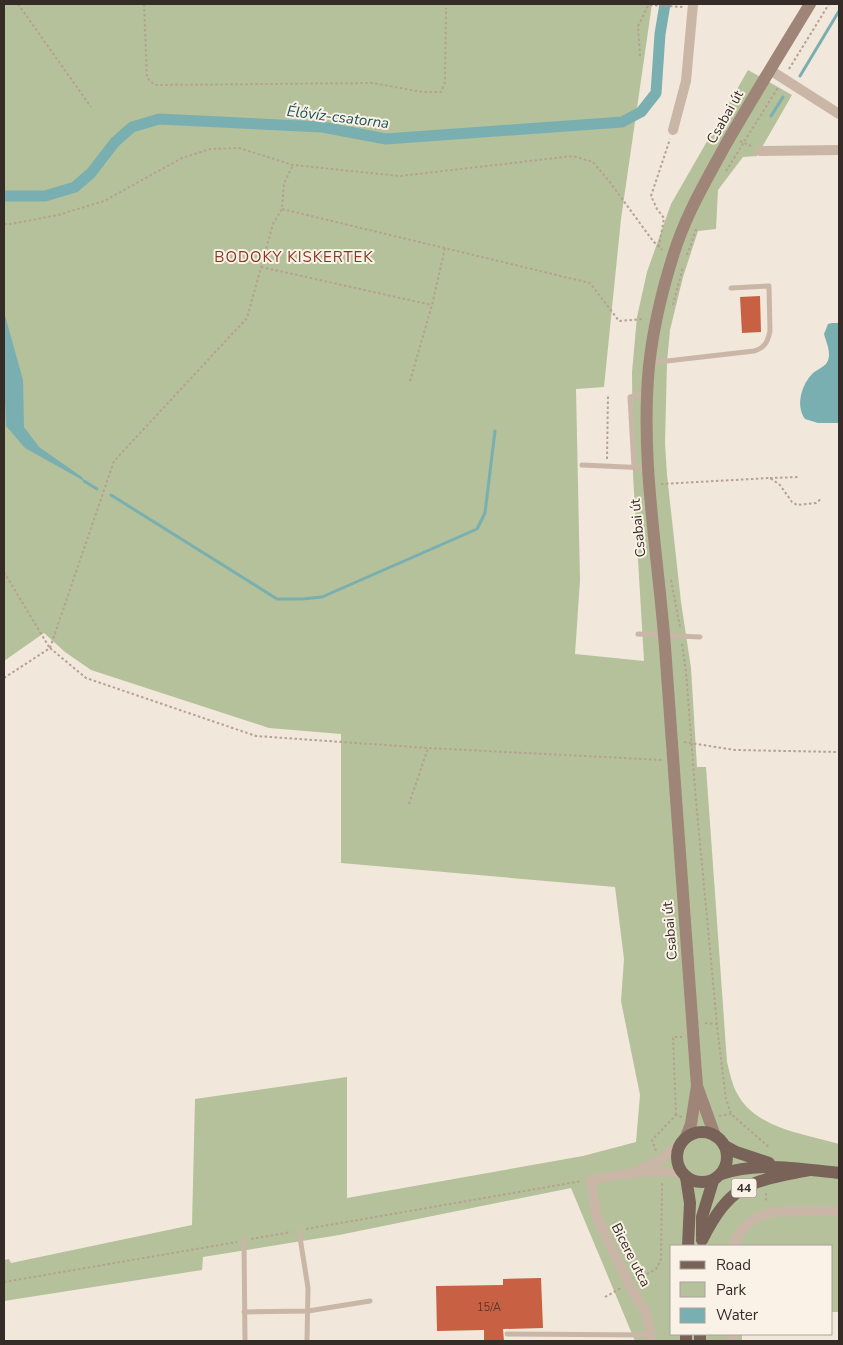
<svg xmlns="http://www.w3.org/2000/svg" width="843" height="1345" font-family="'Nunito Sans',sans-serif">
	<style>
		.green { fill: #b5c19a }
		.water { fill: #79afb0 }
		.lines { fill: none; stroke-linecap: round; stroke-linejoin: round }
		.stream { stroke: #79afb0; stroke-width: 3 }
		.canal { stroke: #79afb0; stroke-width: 11 }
		.building { fill: #c86043 }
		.path { stroke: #b6a091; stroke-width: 2; stroke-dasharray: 2.5 2.5; stroke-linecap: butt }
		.lane { stroke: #cab6a6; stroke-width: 5 }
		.street { stroke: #cab6a6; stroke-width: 10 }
		.secondary { stroke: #9e8578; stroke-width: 12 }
		.primary { stroke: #796258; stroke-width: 12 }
		.labels { text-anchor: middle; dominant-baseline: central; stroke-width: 4; stroke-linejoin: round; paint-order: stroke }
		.number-label { font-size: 11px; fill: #5a392e }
		.shield { fill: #faf1e7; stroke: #716761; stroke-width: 1 }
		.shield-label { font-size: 12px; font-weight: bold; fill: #362c27 }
		.street-label { font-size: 14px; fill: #362c27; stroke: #faf1e7 }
		.water-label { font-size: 15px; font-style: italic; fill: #1c5659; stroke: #faf1e7 }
		.neighbourhood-label { font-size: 15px; letter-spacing: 1px; fill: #87361f; stroke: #faf1e7 }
	</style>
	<rect width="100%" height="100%" fill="#f2e7db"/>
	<path class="green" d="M4 4H652L621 219 604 387 576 389 580 580 575 654 644 661 633 475 632 372 637 317 647 272 671 204 748 70 792 95 757 156 743 157 718 190 716 229 698 231 683 277 670 330 667 362 665 443 667 475 681 602 691 668 697 767H706L727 1062C730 1073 732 1085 738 1095 757 1129 805 1134 839 1144V1312H832V1246H672V1334H742V1341H635L571 1188 339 1235 203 1257 202 1270 4 1301V1260L9 1259 11 1263 192 1225 195 1099 347 1077V1198L583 1156 636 1142 640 1095 621 1001 624 959 615 887 341 863V734L269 728 91 670 65 652 44 633 4 661Z"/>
	<g class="water">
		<path d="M4 312 23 380 24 427 39 447 82 477 84 481 25 448 6 426 4 373Z"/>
		<path d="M832 323H839V423H818L805 419C795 405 802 384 813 373 817 370 823 367 826 364 833 355 826 342 824 334L828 324Z"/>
	</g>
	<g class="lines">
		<g class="stream">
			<path d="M800 76 839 11"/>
			<path d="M771 116 783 97"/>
			<path d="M84 481 97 489"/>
			<path d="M111 495 277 599H302L322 597 477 529 485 513 495 431"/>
		</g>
		<path class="canal" d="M4 196H45L75 187 91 173 115 142 132 127 159 119 322 127 386 139 622 122 641 112 656 93 660 34 665 4"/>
	</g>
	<g class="building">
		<path d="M760 296 761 332 742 333 740 297Z"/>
		<path d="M541 1278 543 1328 503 1329 504 1341H484V1330L437 1331 436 1286 503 1285V1279Z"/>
	</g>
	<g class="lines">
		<g class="path">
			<path d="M18 4 91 107"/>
			<path d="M144 4 147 78 155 85 373 83 422 92H441L445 82 446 8"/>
			<path d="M650 5 683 7"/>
			<path d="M640 56 638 26 649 4"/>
			<path d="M789 69 829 4"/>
			<path d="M740 141 751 146"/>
			<path d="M726 171 779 86"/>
			<path d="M282 209 590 283 619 321 644 319"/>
			<path d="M4 224H11L58 215 104 201 182 158 210 149 239 148 293 165 400 176 573 156 593 162 609 181 653 241 662 250"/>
			<path d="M659 247 664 218 657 209 651 196 670 139"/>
			<path d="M687 255 697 227"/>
			<path d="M261 267 432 305"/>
			<path d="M673 305 683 267"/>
			<path d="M410 381 432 305 445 248"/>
			<path d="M607 459 608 395"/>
			<path d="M770 478 800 477"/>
			<path d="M661 484 770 478 780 485 792 502 797 505 816 503 822 498"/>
			<path d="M4 572 49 647"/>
			<path d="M671 580 680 627"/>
			<path d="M682 644 686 672 696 801 718 1035 726 1099 731 1114 770 1148"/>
			<path d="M50 648 114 461 247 318 273 224 282 209 284 183 293 165"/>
			<path d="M4 678 50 648 86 678 256 736 428 748 663 760"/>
			<path d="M684 742 735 750 839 752"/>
			<path d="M409 804 428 748"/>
			<path d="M705 1023 717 1024"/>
			<path d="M676 1115 673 1037H682"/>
			<path d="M719 1116 731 1114"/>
			<path d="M656 1151 652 1140 676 1115 682 1117"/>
			<path d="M766 1193V1203"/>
			<path d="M306 1229 582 1181"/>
			<path d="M251 1239 291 1232"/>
			<path d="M638 1279 656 1269 661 1259 662 1183"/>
			<path d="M4 1282 237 1242"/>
			<path d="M605 1297 621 1288"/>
		</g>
		<g class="lane">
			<path d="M650 361H667L754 351C765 348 768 341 770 331L769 286 731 288"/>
			<path d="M582 465 647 468"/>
			<path d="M634 467 630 397 648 393"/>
			<path d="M638 634 700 637"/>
			<path d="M299 1231 308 1288 307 1341"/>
			<path d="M244 1240 245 1341"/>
			<path d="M244 1312 308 1311 370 1301"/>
			<path d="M507 1334 650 1335"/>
		</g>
		<g class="street">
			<path d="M770 70 839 114"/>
			<path d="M673 130 686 81 693 4"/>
			<path d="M760 151 839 150"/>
			<path d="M640 1169 659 1161 680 1144"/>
			<path d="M734 1246C738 1231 750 1219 765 1214 779 1209 822 1212 839 1211"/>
			<path d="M652 1341 646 1313 629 1284 597 1218 591 1180C622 1174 651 1168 683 1174"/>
			<path d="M732 1341V1334"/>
		</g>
		<g class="secondary">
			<path d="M715 1136 697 1086C686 940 676 794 665 647 658 554 640 460 649 366 653 329 662 291 673 256 685 216 706 181 726 144 753 97 782 50 810 4"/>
			<path d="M686 1137 691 1124 697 1086"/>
		</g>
		<g class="primary">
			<circle cx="702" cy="1157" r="25"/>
			<path d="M725 1146 736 1152 769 1163"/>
			<path d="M721 1174C760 1161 799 1169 839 1173"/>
			<path d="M686 1177 690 1203 688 1246"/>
			<path d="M702 1236V1217L713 1181"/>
			<path d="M702 1240C731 1183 749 1182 809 1170"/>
			<path d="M700 1334V1341"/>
			<path d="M686 1341V1334"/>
		</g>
	</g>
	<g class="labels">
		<g class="number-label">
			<text x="489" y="1307">15/A</text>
		</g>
		<rect class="shield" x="731.5" y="1178.5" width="25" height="19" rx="4"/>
		<g class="shield-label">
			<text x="744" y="1188">44</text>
		</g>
		<g class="street-label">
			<text transform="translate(725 117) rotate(-60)">Csabai út</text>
			<text transform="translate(638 528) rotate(-96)">Csabai út</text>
			<text transform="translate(670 931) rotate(-95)">Csabai út</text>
			<text transform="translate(631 1255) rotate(63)">Bicere utca</text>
		</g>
		<g class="water-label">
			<text transform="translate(338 117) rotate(7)">Élővíz-csatorna</text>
		</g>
		<g class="neighbourhood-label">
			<text x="294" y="257">BODOKY KISKERTEK</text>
		</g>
	</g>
	<rect width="843" height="1345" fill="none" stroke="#362c27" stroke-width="10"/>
	<rect x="670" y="1245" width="162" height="90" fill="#faf1e7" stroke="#aca29a"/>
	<rect x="680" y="1261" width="25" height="8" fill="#796258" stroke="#aca29a"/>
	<text x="716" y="1270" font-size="15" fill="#362c27">Road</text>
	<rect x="680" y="1282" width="25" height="15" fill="#b5c19a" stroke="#aca29a"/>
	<text x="716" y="1295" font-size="15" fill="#362c27">Park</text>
	<rect x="680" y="1308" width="25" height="15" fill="#79afb0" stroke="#aca29a"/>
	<text x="716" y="1320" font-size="15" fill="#362c27">Water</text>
</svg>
